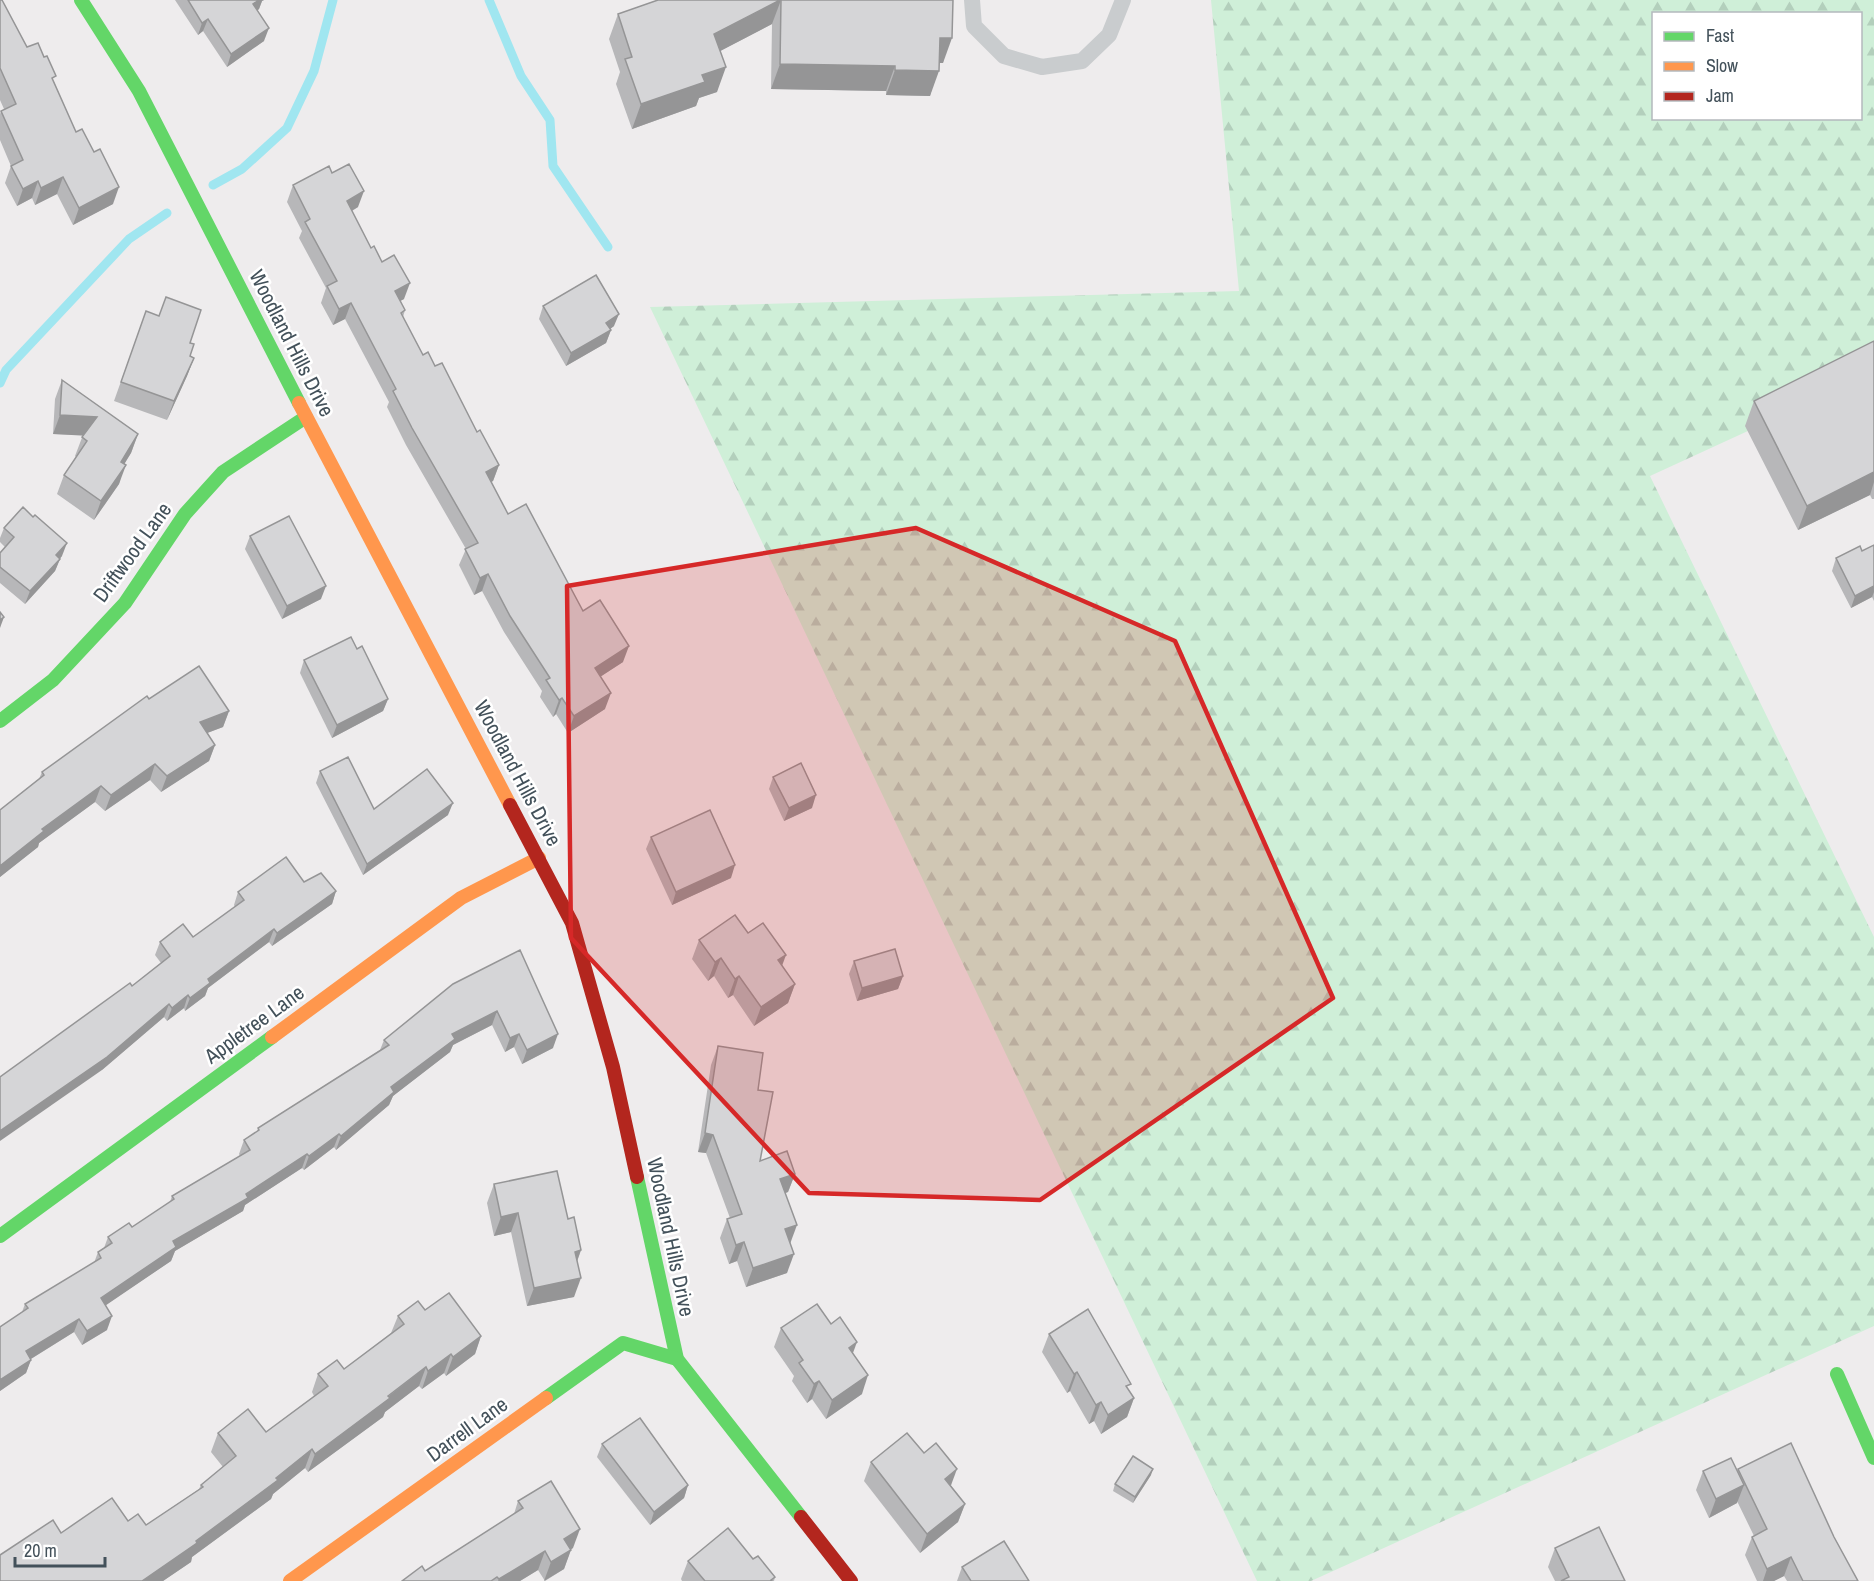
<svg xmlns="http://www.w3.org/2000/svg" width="1874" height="1581" font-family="'Archivo Narrow',sans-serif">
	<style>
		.forest { fill: url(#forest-firs); fill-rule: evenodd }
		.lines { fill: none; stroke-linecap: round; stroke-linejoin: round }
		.stream { stroke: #a0e6f0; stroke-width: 9 }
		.lane { stroke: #c9ccce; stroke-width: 16 }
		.fast { stroke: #63d668; stroke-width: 14 }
		.slow { stroke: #ff974d; stroke-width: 14 }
		.jam { stroke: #b3261e; stroke-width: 14 }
		.wall { fill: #b7b7b9 }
		.shaded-wall { fill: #959596 }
		.building { fill: #d5d5d7; stroke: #959596; stroke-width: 1.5 }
		.marked { fill: #d62828; fill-opacity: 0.2; stroke: #d62828; stroke-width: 4.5; stroke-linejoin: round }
		.labels { text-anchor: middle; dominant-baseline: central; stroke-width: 5; stroke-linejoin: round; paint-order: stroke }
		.street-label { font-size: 21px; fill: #43515a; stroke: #fff }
	</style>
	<defs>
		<pattern id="forest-firs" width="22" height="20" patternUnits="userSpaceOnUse" patternTransform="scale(1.5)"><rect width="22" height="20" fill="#cfefd8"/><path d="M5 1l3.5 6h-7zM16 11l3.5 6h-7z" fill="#b3cfbc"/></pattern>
	</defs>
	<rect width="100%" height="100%" fill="#eeeced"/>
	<path class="forest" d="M1211 0H1874V373L1650 476 1874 937V1326L1311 1581H1257L650 307 1239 291ZM1654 14H1860V118H1654Z"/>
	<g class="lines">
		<g class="stream">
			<path d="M489 0 521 76 550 120 553 166 608 247"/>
			<path d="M213 185 242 169 287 128 314 71 333 0"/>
			<path d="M0 383 6 370 129 239 167 213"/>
		</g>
		<path class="lane" d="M972 0 974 26 1004 56 1042 67 1082 61 1109 35 1123 0"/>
		<g class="fast">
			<path d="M81 0 139 91 299 403"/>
			<path d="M0 721 53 680 125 603 185 514 223 472 306 417"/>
			<path d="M637 1177 677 1359 801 1517"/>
			<path d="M0 1236 272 1037"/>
			<path d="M1837 1374 1874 1458"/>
			<path d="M546 1398 623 1343 677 1359"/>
		</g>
		<g class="slow">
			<path d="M299 403 510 805"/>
			<path d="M272 1037 461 898 539 858"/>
			<path d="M290 1581 546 1398"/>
		</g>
		<g class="jam">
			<path d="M510 805 572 923 613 1067 637 1177"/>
			<path d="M801 1517 851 1581"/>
		</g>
	</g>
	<g class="wall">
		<path d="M0 0 27 47 54 82 76 132 113 204 73 225 57 194 35 205 32 198 17 206 5 183 11 166 0 140V114L1 111 4 109 0 100Z"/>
		<path d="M175 0H264L262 1 259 9 257 11 264 41 227 67 203 31 198 35Z"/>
		<path d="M658 0H953L943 63H939L930 96 886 95V91L771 89 772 24 720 51 717 92 699 98 696 106 632 129 616 84 620 72 609 39 618 14Z"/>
		<path d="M332 173 358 207 352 211 371 248 404 299 400 301 405 310 403 317 423 355 435 366 499 465 493 481 491 482 508 514 583 611 623 662 600 677 605 709 568 733 556 714 553 717 540 697 542 691 504 632 482 591 474 595 459 565 466 549 406 445 387 407 389 402 345 319 333 325 321 303 326 288 299 238 302 231 287 202 293 185Z"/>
		<path d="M543 306 614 326 610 329 611 330 606 343 566 366 539 319Z"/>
		<path d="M146 311 190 343V356L194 358 187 376 167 420 114 401Z"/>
		<path d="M1874 341V499H1872L1870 495 1798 530 1745 426 1754 401Z"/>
		<path d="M62 380 138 434 131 453 124 464 119 484 94 520 57 494 64 475 76 457 75 456 83 435 53 434 55 399Z"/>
		<path d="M4 528 62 556 60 559 55 571 25 604 0 583V553L5 547 0 542V538Z"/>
		<path d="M250 536 321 599 282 619 245 549Z"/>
		<path d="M1874 545V601L1872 597 1851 608 1832 571 1836 558 1862 551Z"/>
		<path d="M357 649 388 699 383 711 332 738 300 673 304 660Z"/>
		<path d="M149 699 229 711 223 727 207 733 215 745 209 761 161 792 150 780 105 811 95 802 39 843 38 847 0 877V810L39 779 42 772Z"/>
		<path d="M320 771 374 809 448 815 363 875 316 783Z"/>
		<path d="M773 777 812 808 784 821 769 789Z"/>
		<path d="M651 837 731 878 672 905 646 849Z"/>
		<path d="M304 882 336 891 332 904 272 946 269 942 208 988 205 996 185 1011 184 1008 167 1021 164 1017 102 1070 132 986 161 963 155 955 160 942 193 937 235 907 234 905 238 892Z"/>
		<path d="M748 933 782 966 795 984 788 1003 754 1026 733 995 728 998 714 976 708 981 692 959 699 940Z"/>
		<path d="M854 961 903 976 898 989 857 1001 849 974Z"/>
		<path d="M453 984 553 1048 522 1064 514 1047 505 1052 492 1025 453 1045 450 1052 393 1096 389 1105 336 1150 334 1147 304 1170 302 1168 245 1205 243 1211 175 1251 171 1261 105 1305 107 1330 82 1345 74 1332 31 1359 26 1373 0 1391V1327L22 1312 25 1304 94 1263 98 1252 104 1248 108 1237 132 1227 170 1202 172 1196 240 1156 239 1154 244 1140 257 1132 258 1128 380 1050 384 1040Z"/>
		<path d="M718 1046 758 1090 760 1161 795 1174 788 1192 785 1193 790 1243 787 1273 746 1287 737 1261 729 1264 720 1238 727 1219 730 1218 706 1153 698 1152 711 1065Z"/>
		<path d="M494 1184 568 1219 581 1250 577 1262 574 1297 527 1306 511 1232 494 1236 487 1203Z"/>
		<path d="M425 1310 481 1336 475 1354 446 1376 444 1373 422 1389 419 1386 385 1412 383 1417 308 1472 305 1468 273 1494 271 1499 192 1557 191 1562 163 1581H0L61 1533 128 1521 146 1525 199 1489 201 1485 223 1467 211 1452 218 1433 266 1432 314 1396 312 1392 318 1374 344 1369 391 1333 398 1316Z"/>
		<path d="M831 1324 853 1354 862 1394 826 1419 812 1399 807 1403 792 1381 794 1376 774 1347 781 1328Z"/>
		<path d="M1049 1334 1129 1390 1134 1398 1127 1417 1101 1434 1094 1421 1089 1424 1070 1391 1067 1393 1042 1352Z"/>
		<path d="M602 1444 688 1485 684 1498 650 1525 597 1457Z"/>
		<path d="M871 1462 951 1486 965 1504 958 1522 920 1553 864 1481Z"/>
		<path d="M1738 1469 1834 1537 1858 1581H1787L1784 1576 1774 1581H1757L1745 1555 1752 1537 1754 1536 1737 1501V1503L1709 1518 1696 1490 1703 1471H1737Z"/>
		<path d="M1151 1475 1133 1503 1113 1491 1115 1484Z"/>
		<path d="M518 1501 573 1548 571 1549 564 1569 545 1581 538 1570 520 1581H402L425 1571 514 1514Z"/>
		<path d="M1555 1548 1625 1581H1555L1548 1567Z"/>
		<path d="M753 1559 775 1577 774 1581H682L681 1579 688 1561Z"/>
		<path d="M962 1567 1029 1581H957Z"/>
	</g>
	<g class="shaded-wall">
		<path d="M258 0H264L262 1 259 9 248 17 253 4Z"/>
		<path d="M780 0H781L772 24 705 59 714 34Z"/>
		<path d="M208 19 203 31 198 35 202 23Z"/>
		<path d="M269 28 264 41 227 67 231 54Z"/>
		<path d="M940 38H952L943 63H931Z"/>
		<path d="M780 64 895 66 886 91 771 89Z"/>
		<path d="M726 67 717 92 699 98 696 106 632 129 641 104 702 75Z"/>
		<path d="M895 70 939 71 930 96 886 95Z"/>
		<path d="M63 177 57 194 35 205 41 188Z"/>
		<path d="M38 181 32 198 17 206 23 189Z"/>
		<path d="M119 187 113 204 73 225 79 208Z"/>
		<path d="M364 191 358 207 341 217 347 201Z"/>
		<path d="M410 283 404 299 389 307 395 291Z"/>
		<path d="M351 303 345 319 333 325 339 309Z"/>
		<path d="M619 314 614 326 601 336 611 330 606 343 566 366 571 353 606 323Z"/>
		<path d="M194 358 187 376 167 420 174 401Z"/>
		<path d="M60 415 97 417 90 436 53 434Z"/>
		<path d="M138 434 131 453 114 481 121 462Z"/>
		<path d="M126 465 119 484 94 520 101 501Z"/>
		<path d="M499 465 493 481 480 488 486 472Z"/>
		<path d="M1874 472V482L1870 495 1798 530 1807 506Z"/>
		<path d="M67 543 62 556 51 568 56 555Z"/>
		<path d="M60 559 55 571 25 604 30 591Z"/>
		<path d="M488 574 482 591 474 595 480 578Z"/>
		<path d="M326 586 321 599 282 619 287 606Z"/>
		<path d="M1874 586V592L1872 597 1851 608 1855 596Z"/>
		<path d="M4 617 0 628V620Z"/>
		<path d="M629 646 623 662 589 684 595 668Z"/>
		<path d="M611 693 605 709 568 733 574 716Z"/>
		<path d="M562 698 556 714 553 717 559 700Z"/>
		<path d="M388 699 383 711 332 738 337 725Z"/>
		<path d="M229 711 223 727 194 738 200 722Z"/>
		<path d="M215 745 209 761 161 792 167 776Z"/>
		<path d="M155 764 150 780 105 811 111 795Z"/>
		<path d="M101 786 95 802 39 843 38 847 0 877V866L42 829Z"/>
		<path d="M816 795 812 808 784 821 789 808Z"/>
		<path d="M453 803 448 815 363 875 367 864Z"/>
		<path d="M735 865 731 878 672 905 676 892Z"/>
		<path d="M336 891 332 904 272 946 277 933Z"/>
		<path d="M274 929 269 942 208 988 205 996 185 1011 190 998 208 979Z"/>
		<path d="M786 955 779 974 778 960Z"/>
		<path d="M721 958 714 976 708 981 715 962Z"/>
		<path d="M739 976 733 995 728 998 735 979Z"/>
		<path d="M903 976 898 989 857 1001 862 988Z"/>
		<path d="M795 984 788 1003 754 1026 761 1007Z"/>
		<path d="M188 995 184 1008 167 1021 172 1008Z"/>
		<path d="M169 1004 164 1017 102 1070 0 1141V1131Z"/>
		<path d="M497 1011 492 1025 453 1045 450 1052 393 1096 389 1105 336 1150 341 1136 391 1087 452 1034Z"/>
		<path d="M519 1034 514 1047 505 1052 510 1038Z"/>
		<path d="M558 1034 553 1048 522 1064 527 1050Z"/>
		<path d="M705 1133 713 1135 706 1153 698 1152Z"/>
		<path d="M339 1134 334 1147 304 1170 309 1156Z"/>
		<path d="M307 1154 302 1168 245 1205 243 1211 175 1251 171 1261 96 1312 101 1298 173 1241Z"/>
		<path d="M795 1174 788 1192 773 1198 780 1179Z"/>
		<path d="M518 1213 511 1232 494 1236 501 1217Z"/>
		<path d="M797 1225 790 1244 785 1229Z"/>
		<path d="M744 1242 737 1261 729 1264 736 1245Z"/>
		<path d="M581 1250 574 1269 575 1252Z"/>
		<path d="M794 1254 787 1273 746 1287 753 1268Z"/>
		<path d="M581 1278 574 1297 527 1306 534 1288Z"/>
		<path d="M112 1316 107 1330 82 1345 87 1331Z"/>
		<path d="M79 1319 74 1332 21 1365 26 1351Z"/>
		<path d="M481 1336 475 1354 446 1376 453 1357Z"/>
		<path d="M857 1342 850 1361 849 1348Z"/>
		<path d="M451 1354 444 1373 422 1389 428 1371Z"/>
		<path d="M31 1360 26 1373 0 1391V1380Z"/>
		<path d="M426 1367 419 1386 385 1412 383 1417 308 1472 315 1454Z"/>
		<path d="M1077 1372 1070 1391 1067 1393 1074 1374Z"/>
		<path d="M868 1375 862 1394 826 1419 832 1400Z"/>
		<path d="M819 1381 812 1399 807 1403 814 1384Z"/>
		<path d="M1134 1398 1127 1417 1101 1434 1108 1415Z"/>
		<path d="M1101 1402 1094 1421 1089 1424 1096 1405Z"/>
		<path d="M312 1449 305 1468 273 1494 271 1499 192 1557 191 1562 163 1581H142L196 1541Z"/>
		<path d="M957 1469 950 1488 945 1479Z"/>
		<path d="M1153 1469 1151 1475 1133 1503 1135 1497Z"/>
		<path d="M688 1485 684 1498 650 1525 654 1512Z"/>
		<path d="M1744 1485 1737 1503 1709 1518 1716 1499Z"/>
		<path d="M965 1504 958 1522 920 1553 927 1534Z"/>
		<path d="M580 1529 573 1548 557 1558 564 1539Z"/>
		<path d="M571 1550 564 1569 544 1581 551 1562Z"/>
		<path d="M545 1551 538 1570 520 1581H498L499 1579Z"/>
		<path d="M1791 1557 1784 1576 1774 1581H1763L1767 1569Z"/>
	</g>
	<g class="building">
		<path d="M0 0H2L27 47 38 43 44 57 47 56 56 76 52 78 76 132 82 129 94 152 100 149 119 187 79 208 63 177 41 188 38 181 23 189 11 166 23 160 1 111 16 104 0 68Z"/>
		<path d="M188 0H259L253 4 269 28 231 54 208 19 202 23Z"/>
		<path d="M658 0H780L714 34 726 67 702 75 705 82 641 104 625 59 632 57 618 14Z"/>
		<path d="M781 0H953L952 38H940L939 71 895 70V66L780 64Z"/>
		<path d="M349 164 364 191 347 201 371 248 374 246 382 262 394 255 410 283 395 291 405 310 401 313 423 355 428 352 435 366 442 363 477 432 480 430 499 465 486 472 508 514 526 504 583 611 600 600 629 646 595 668 611 693 574 716 562 698 559 700 546 680 550 678 510 616 488 574 480 578 465 549 478 543 412 428 393 391 396 389 351 303 339 309 327 286 337 281 305 222 310 219 293 185 329 166 332 173Z"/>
		<path d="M596 275 619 314 606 323 611 330 571 353 543 306Z"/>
		<path d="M166 297 201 310 190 343 194 344 190 356 194 358 174 401 121 382 146 311 159 316Z"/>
		<path d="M1874 341V472L1807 506 1754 401Z"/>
		<path d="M62 380 138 434 121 462 126 465 101 501 64 475 87 441 82 437 97 417 60 415Z"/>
		<path d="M23 507 33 517 35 515 67 543 56 555 60 559 30 591 0 567V553L14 537 4 528Z"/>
		<path d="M289 516 326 586 287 606 250 536Z"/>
		<path d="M1874 545V586L1855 596 1836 558 1860 546 1862 551Z"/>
		<path d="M0 612 4 617 0 620Z"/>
		<path d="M351 637 357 649 362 646 388 699 337 725 304 660Z"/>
		<path d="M199 666 229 711 200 722 215 745 167 776 155 764 111 795 101 786 42 829 44 831 0 866V810L44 775 42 772 147 696 149 699Z"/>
		<path d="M348 757 374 809 427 769 453 803 367 864 320 771Z"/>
		<path d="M801 763 816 795 789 808 773 777Z"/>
		<path d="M710 810 735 865 676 892 651 837Z"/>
		<path d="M286 857 304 882 321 873 336 891 277 933 274 929 208 979 210 983 190 998 188 995 172 1008 169 1004 107 1057 0 1131V1077L130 983 132 986 170 956 160 942 183 924 193 937 244 900 238 892Z"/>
		<path d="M735 915 748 933 763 923 786 955 778 960 795 984 761 1007 739 976 735 979 721 958 715 962 699 940Z"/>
		<path d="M895 949 903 976 862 988 854 961Z"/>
		<path d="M520 950 558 1034 527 1050 519 1034 510 1038 497 1011 452 1034 455 1039 391 1087 394 1092 341 1136 339 1134 309 1156 307 1154 246 1194 248 1198 173 1241 176 1247 101 1298 112 1316 87 1331 79 1319 26 1351 31 1360 0 1380V1327L28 1308 25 1304 101 1258 98 1252 112 1243 108 1237 129 1223 132 1227 174 1199 172 1196 250 1150 244 1140 259 1130 258 1128 389 1045 384 1040 453 984Z"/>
		<path d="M718 1046 763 1053 758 1090 773 1092 760 1161 787 1151 795 1174 780 1179 797 1225 785 1229 794 1254 753 1268 744 1242 736 1245 727 1219 742 1214 713 1135 705 1133Z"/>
		<path d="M557 1171 568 1219 574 1217 581 1250 575 1252 581 1278 534 1288 518 1213 501 1217 494 1184Z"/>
		<path d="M449 1293 481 1336 453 1357 451 1354 428 1371 426 1367 388 1396 390 1398 315 1454 312 1449 276 1478 278 1480 196 1541 197 1543 142 1581H0V1555L53 1520 61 1533 112 1498 128 1521 138 1514 146 1525 203 1487 201 1485 236 1456 218 1433 248 1409 266 1432 328 1386 318 1374 337 1360 344 1369 404 1324 398 1316 418 1301 425 1310Z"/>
		<path d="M817 1304 831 1324 840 1317 857 1342 849 1348 868 1375 832 1400 819 1381 814 1384 799 1363 803 1360 781 1328Z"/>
		<path d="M1088 1309 1131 1384 1126 1386 1134 1398 1108 1415 1101 1402 1096 1405 1077 1372 1074 1374 1049 1334Z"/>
		<path d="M640 1418 688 1485 654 1512 602 1444Z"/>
		<path d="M907 1433 924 1453 936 1443 957 1469 945 1479 965 1504 927 1534 871 1462Z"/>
		<path d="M1791 1443 1834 1537 1858 1581H1803L1791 1557 1767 1569 1752 1537 1767 1529 1738 1469Z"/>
		<path d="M1133 1456 1153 1469 1135 1497 1115 1484Z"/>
		<path d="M1731 1458 1744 1485 1716 1499 1703 1471Z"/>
		<path d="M551 1481 580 1529 564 1539 571 1550 551 1562 545 1551 499 1579 497 1577 491 1581H402L422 1566 425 1571 523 1508 518 1501Z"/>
		<path d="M1599 1527 1625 1581H1561L1569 1577 1555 1548Z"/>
		<path d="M728 1528 753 1559 758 1556 775 1577 771 1580 772 1581H705L688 1561Z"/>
		<path d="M1004 1541 1029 1581H971L962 1567Z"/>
	</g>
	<path class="marked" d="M916 528 1175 641 1333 998 1040 1200 809 1193 571 938 567 586Z"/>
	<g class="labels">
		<g class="street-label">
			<text transform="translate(292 343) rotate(63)">Woodland Hills Drive</text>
			<text transform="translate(132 552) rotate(-54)">Driftwood Lane</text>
			<text transform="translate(518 773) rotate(62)">Woodland Hills Drive</text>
			<text transform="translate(254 1024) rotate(-36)">Appletree Lane</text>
			<text transform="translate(671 1237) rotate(78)">Woodland Hills Drive</text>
			<text transform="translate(467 1429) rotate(-36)">Darrell Lane</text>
		</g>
	</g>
	<rect x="1652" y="12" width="210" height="108" fill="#ffffff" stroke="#b4b9bd" stroke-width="1.5"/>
	<rect x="1664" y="32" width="30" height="9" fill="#63d668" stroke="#b4b9bd" stroke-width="1.5"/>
	<text x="1706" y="42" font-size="18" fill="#43515a">Fast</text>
	<rect x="1664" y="62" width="30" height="9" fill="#ff974d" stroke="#b4b9bd" stroke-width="1.5"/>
	<text x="1706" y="72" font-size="18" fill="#43515a">Slow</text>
	<rect x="1664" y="92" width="30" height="9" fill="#b3261e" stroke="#b4b9bd" stroke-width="1.5"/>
	<text x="1706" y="102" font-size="18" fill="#43515a">Jam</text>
	<path d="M15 1557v9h90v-9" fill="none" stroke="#43515a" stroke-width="3"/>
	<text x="24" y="1557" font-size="18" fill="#43515a" stroke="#ffffff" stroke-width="4.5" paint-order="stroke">20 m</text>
</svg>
